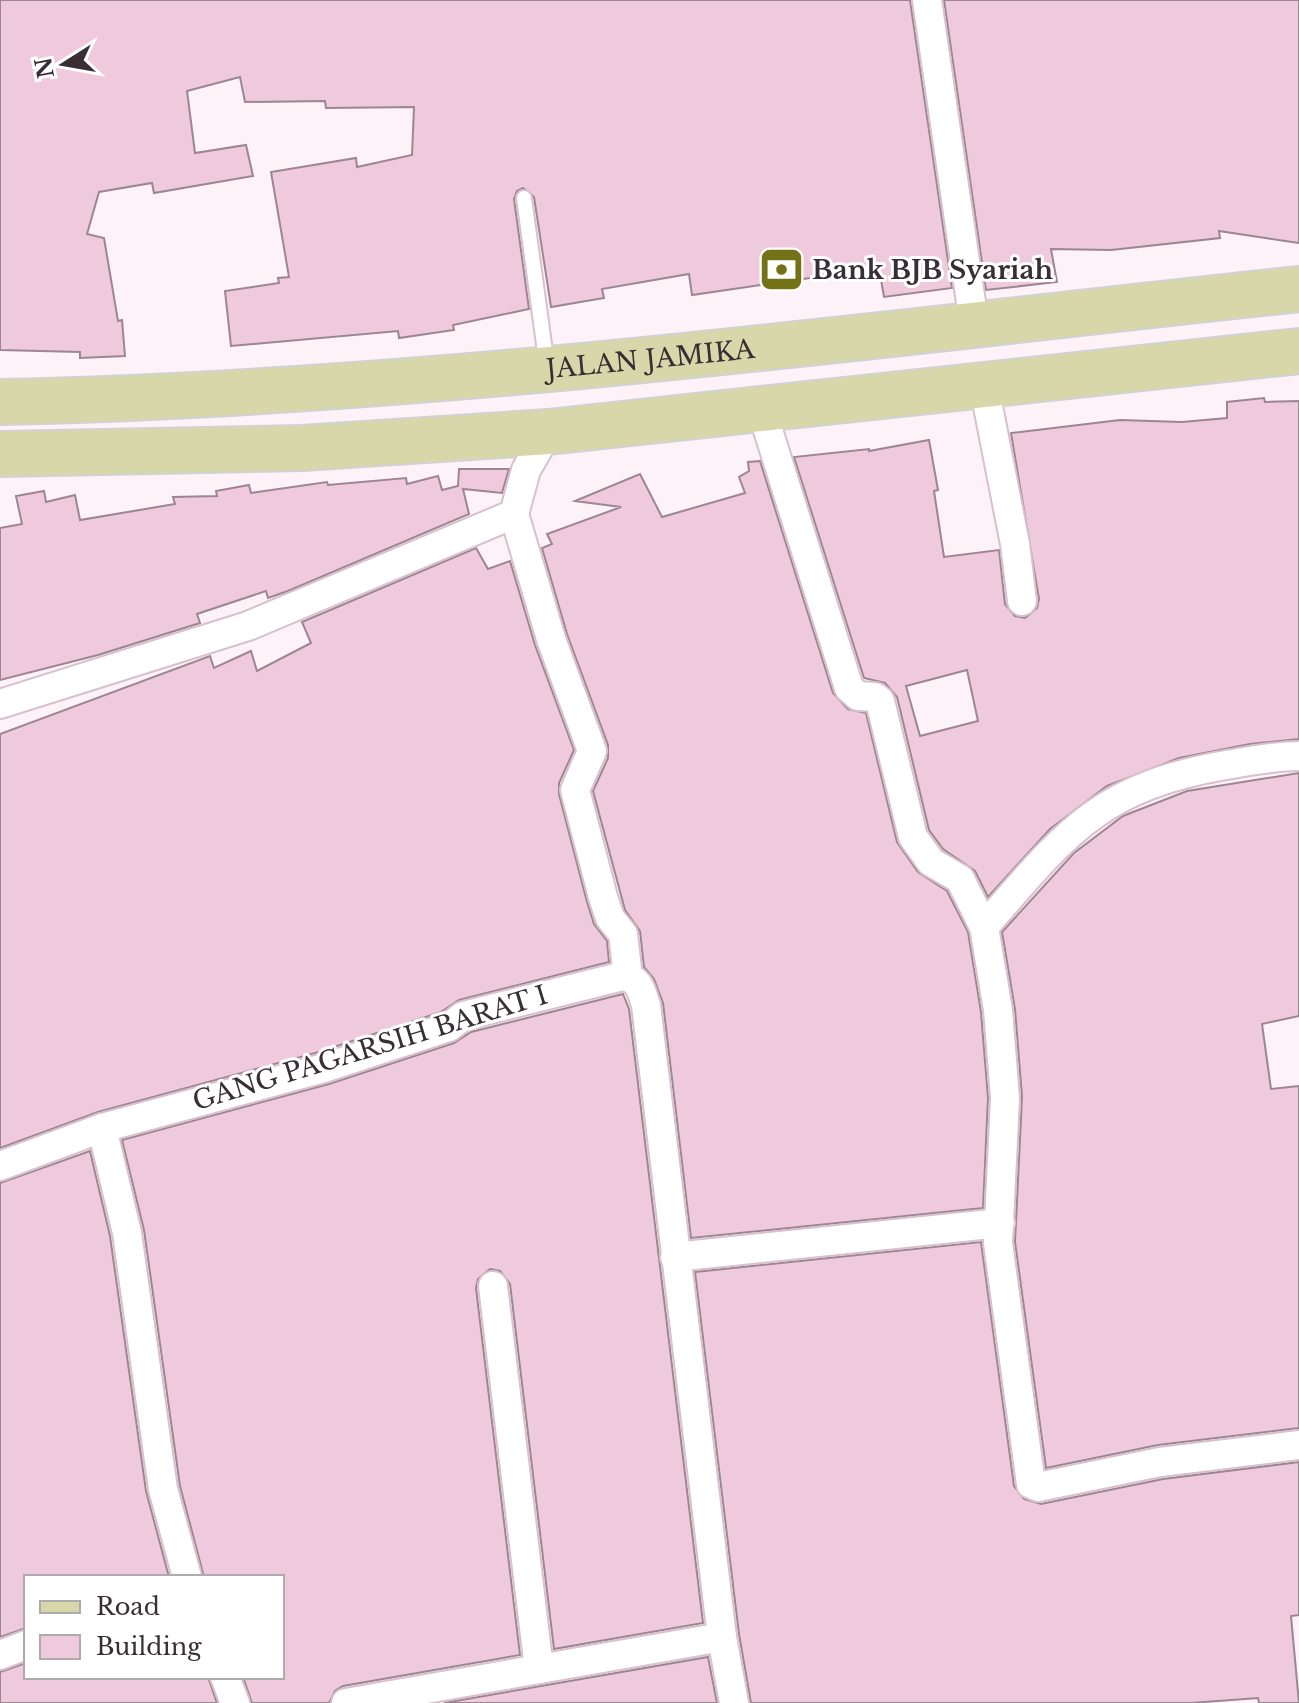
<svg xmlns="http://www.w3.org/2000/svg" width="1299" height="1703" font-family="'Libre Baskerville',serif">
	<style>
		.building { fill: #eecadc; stroke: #9d8692; stroke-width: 2; fill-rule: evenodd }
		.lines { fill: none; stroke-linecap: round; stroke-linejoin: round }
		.lane-casing { stroke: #d8c0cc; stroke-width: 18 }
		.street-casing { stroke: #d8c0cc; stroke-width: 32 }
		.primary-casing { stroke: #d3d1d2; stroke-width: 48 }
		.lane { stroke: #fff; stroke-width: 14 }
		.street { stroke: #fff; stroke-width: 28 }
		.primary { stroke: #d7d7aa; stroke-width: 44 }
		.labels { text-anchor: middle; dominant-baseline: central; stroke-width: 6; stroke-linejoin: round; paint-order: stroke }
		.poi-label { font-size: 26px; font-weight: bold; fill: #382e33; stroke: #fff; text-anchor: start }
		.street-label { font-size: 26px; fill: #382e33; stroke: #fff }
	</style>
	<rect width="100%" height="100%" fill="#fcf2f7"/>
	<g class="building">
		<path d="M0 0H910L952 288 884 297 879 268 692 295 689 274 602 289 604 298 551 307 534 197 523 188 517 191 514 199 529 309 453 325 454 330 399 338 398 331 231 346 225 291 279 283 278 278 289 277 271 172 356 158 357 167 412 155 414 107 326 108 325 101 245 102 240 77 187 91 195 153 246 145 253 176 154 193 152 183 99 192 87 234 104 238 118 321 122 320 125 356 80 358V352L0 350Z"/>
		<path d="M944 0H1299V243L1219 231 1220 238 1111 250 1051 249 1057 282 986 290Z"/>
		<path d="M1264 398 1265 402 1299 401V739L1250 744 1179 758 1107 786 1050 829 988 897 975 871 943 849 929 830 897 697 885 683 864 678 794 457 869 449V451L929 440 938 490 934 491 944 557 999 550 1005 604 1015 616 1025 618 1037 608 1039 599 1011 433 1120 420 1182 422 1227 418V402ZM967 670 978 721 920 736 906 686Z"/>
		<path d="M760 461 833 693 848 709 866 713 897 842 918 872 947 891 968 932 981 1012 988 1098 983 1208 691 1238 663 1003 654 979 644 967 640 931 625 910 593 791 608 758V745L567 634 542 548 552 544 547 534 621 507 575 501 640 474 662 517 745 493 739 477 749 471 748 462Z"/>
		<path d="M459 469H509L502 493 463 489 469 514 288 591 268 598 266 591 197 614 200 623 98 655 0 680V528L22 524 16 496 44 491 46 502 75 495 80 520 175 504 173 497 217 496 216 491 249 485 251 493 327 482 328 485 406 478 407 484 438 476 442 490 458 486Z"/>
		<path d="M476 548 488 569 510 561 535 645 574 750 559 783V794L587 902 594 924 607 941 609 962 459 1000 441 1012 319 1052 98 1112 0 1148V734L210 656 214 668 251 651 257 671 311 643 302 622Z"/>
		<path d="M1299 773V1016L1262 1024 1271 1089 1299 1086V1428L1158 1445 1046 1468 1015 1242 1022 1097 1015 1009 1002 932 1074 853 1123 816 1187 791Z"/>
		<path d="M623 994 629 1009 703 1623 554 1649 510 1284 500 1271 490 1269 478 1279 476 1288 520 1655 343 1686 335 1691 329 1703H252L243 1677H282V1577H204L180 1486 144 1230 122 1140 329 1084 454 1043 471 1032Z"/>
		<path d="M90 1151 110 1236 146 1491 169 1577H26V1628L0 1637V1183Z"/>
		<path d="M981 1242 1014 1486 1024 1499 1041 1504 1163 1479 1299 1462V1615L1291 1616 1299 1703H1259L1258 1698 1191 1703H751L739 1634 695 1272Z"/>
		<path d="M708 1657 717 1703H444Z"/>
		<path d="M26 1663V1677H208L217 1703H0V1672Z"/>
	</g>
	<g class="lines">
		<defs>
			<path id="lane" d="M524 198 547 366"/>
			<g id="street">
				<path d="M927 0 974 323"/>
				<path d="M984 386 1015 544 1022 601"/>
				<path d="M762 411 849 688 858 696 875 697 880 701 913 837 931 862 960 879 984 927"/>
				<path d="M514 514 551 639 592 751 575 790 603 897 610 918 623 934 628 977"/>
				<path d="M0 704 248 626 514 514 526 470 548 432"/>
				<path d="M1299 756C1274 756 1250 761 1226 765 1098 787 1065 834 984 927L998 1010 1005 1098 998 1243 1031 1484 1038 1487 1160 1462 1299 1445"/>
				<path d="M102 1128 127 1233 163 1489 187 1577"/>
				<path d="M0 1166 102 1128 324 1068 449 1027 463 1016 623 976C640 979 641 991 646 1005L722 1637 734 1703"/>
				<path d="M675 1257 1000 1223"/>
				<path d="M493 1286 539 1669"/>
				<path d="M0 1655 26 1645"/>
				<path d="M225 1677 235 1703"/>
				<path d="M346 1703 722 1637"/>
			</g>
			<g id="primary">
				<path id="s1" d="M0 402C435 393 867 335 1299 289"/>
				<path d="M0 454 302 448 548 432 1299 351"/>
			</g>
		</defs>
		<use href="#lane" class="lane-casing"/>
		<use href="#street" class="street-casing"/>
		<use href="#primary" class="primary-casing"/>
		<use href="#lane" class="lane"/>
		<use href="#street" class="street"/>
		<use href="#primary" class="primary"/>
	</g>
	<defs>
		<symbol id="bank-square" viewBox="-11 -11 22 22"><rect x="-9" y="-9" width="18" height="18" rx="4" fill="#747217" stroke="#fff"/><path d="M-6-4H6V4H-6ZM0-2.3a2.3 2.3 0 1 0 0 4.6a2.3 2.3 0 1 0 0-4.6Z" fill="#fff"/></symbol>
	</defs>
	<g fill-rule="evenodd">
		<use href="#bank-square" x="756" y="244" width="51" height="51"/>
	</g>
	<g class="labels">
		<g class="poi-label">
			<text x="812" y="270">Bank BJB Syariah</text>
		</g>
		<g class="street-label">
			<text stroke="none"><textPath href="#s1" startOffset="652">JALAN JAMIKA</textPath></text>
			<text transform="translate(370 1048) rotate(-17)">GANG PAGARSIH BARAT I</text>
		</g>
	</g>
	<rect x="24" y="1575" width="260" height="104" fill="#ffffff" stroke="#afabad" stroke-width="2"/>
	<rect x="40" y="1601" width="40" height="12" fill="#d7d7aa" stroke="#afabad" stroke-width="2"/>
	<text x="96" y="1615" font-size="24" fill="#382e33">Road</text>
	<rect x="40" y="1635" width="40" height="24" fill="#eecadc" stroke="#afabad" stroke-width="2"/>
	<text x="96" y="1655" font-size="24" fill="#382e33">Building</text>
	<g transform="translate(64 64) rotate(259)" stroke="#ffffff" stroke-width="6" paint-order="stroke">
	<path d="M0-6L14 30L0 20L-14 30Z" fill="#382e33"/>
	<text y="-12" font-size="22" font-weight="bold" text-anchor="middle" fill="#382e33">N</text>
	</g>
</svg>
